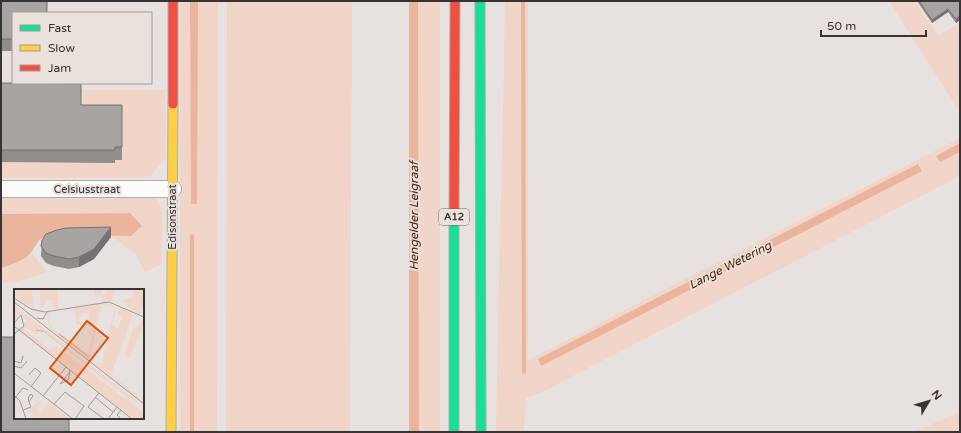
<svg xmlns="http://www.w3.org/2000/svg" width="961" height="433" font-family="'Varela Round',sans-serif">
	<style>
		.green { fill: #f1d5c8 }
		.water { fill: #ebb59d }
		.lines { fill: none; stroke-linecap: round; stroke-linejoin: round }
		.stream { stroke: #ebb59d; stroke-width: 4 }
		.street-casing { stroke: #afacaa; stroke-width: 18 }
		.fast-casing { stroke: #afacaa; stroke-width: 11 }
		.slow-casing { stroke: #afacaa; stroke-width: 11 }
		.jam-casing { stroke: #afacaa; stroke-width: 11 }
		.street { stroke: #fbfbfa; stroke-width: 16 }
		.fast { stroke: #16e098; stroke-width: 9 }
		.slow { stroke: #ffcf43; stroke-width: 9 }
		.jam { stroke: #f24e42; stroke-width: 9 }
		.wall { fill: #908d8b }
		.shaded-wall { fill: #757371 }
		.building { fill: #a7a4a2; stroke: #757371 }
		.labels { text-anchor: middle; dominant-baseline: central; stroke-width: 4; stroke-linejoin: round; paint-order: stroke }
		.shield { fill: #eae1dd; stroke: #6d6866; stroke-width: 1 }
		.shield-label { font-size: 10px; font-weight: bold; fill: #373433 }
		.street-label { font-size: 11px; fill: #373433; stroke: #eae1dd }
		.water-label { font-size: 12px; font-style: italic; fill: #512209; stroke: #eae1dd }
		.inset-river { fill: none; stroke: #ebb59d; stroke-width: 2 }
		.inset-road { fill: none; stroke: #a19c9b; stroke-width: 1 }
		.view { fill: #d65510; fill-opacity: 0.15; stroke: #d65510; stroke-width: 2 }
		.inset-edge { fill: none; stroke: #373433; stroke-width: 2 }
	</style>
	<rect width="100%" height="100%" fill="#e7e2e0"/>
	<g class="green">
		<path d="M180 1H218L217 432H180Z"/>
		<path d="M227 1H352L350 432H226Z"/>
		<path d="M418 1H440V432H419Z"/>
		<path d="M505 1H528V360L960 138V176L540 393 526 398 524 432H496C498 288 503 145 505 1Z"/>
		<path d="M889 1H915L938 36 960 22V113Z"/>
		<path d="M1 90H165L166 158 150 176 135 178H1Z"/>
		<path d="M145 195 157 199 162 208V264L145 272 136 254 111 236 142 226 130 213 1 214V196Z"/>
		<path d="M31 252 47 272C31 278 18 283 1 282V268L11 265Z"/>
		<path d="M960 412V432H914Z"/>
	</g>
	<g class="water">
		<path d="M190 1H198V11L197 204H191Z"/>
		<path d="M409 1H418L419 432H409Z"/>
		<path d="M960 143V152L940 162 936 156Z"/>
		<path d="M918 164 922 171 541 366 538 359Z"/>
		<path d="M130 213 142 226 131 236 47 235C38 239 37 244 32 251 26 260 11 265 1 268V214Z"/>
	</g>
	<g class="lines">
		<g class="stream">
			<path d="M523 1 524 372"/>
			<path d="M192 432V236"/>
		</g>
		<defs>
			<path id="street" d="M1 189H173"/>
			<g id="fast">
				<path d="M480 1 481 432"/>
				<path d="M454 432V221"/>
			</g>
			<path id="slow" d="M171 432 173 104"/>
			<g id="jam">
				<path d="M173 104V1"/>
				<path d="M454 221 455 1"/>
			</g>
		</defs>
		<use href="#street" class="street-casing"/>
		<use href="#fast" class="fast-casing"/>
		<use href="#slow" class="slow-casing"/>
		<use href="#jam" class="jam-casing"/>
		<use href="#street" class="street"/>
		<use href="#fast" class="fast"/>
		<use href="#slow" class="slow"/>
		<use href="#jam" class="jam"/>
	</g>
	<g class="wall">
		<path d="M1 1 13 13V51H1Z"/>
		<path d="M917 1H960V20L956 23 948 12 932 23Z"/>
		<path d="M1 83 81 105H122V160H115V163L1 162Z"/>
		<path d="M111 237 94 259 79 267 69 269 54 266 46 263 41 256 42 240Z"/>
	</g>
	<g class="shaded-wall">
		<path d="M948 9V12L932 23V20Z"/>
		<path d="M960 16V20L956 23V19Z"/>
		<path d="M111 227V237L94 259 79 267V257Z"/>
	</g>
	<g class="building">
		<path d="M1 1H47V13H13V39H1Z"/>
		<path d="M919 1H960V16L956 19 948 9 932 20Z"/>
		<path d="M1 83 81 84V105H122V147H115V150H1Z"/>
		<path d="M111 227 94 249 79 257 69 259 54 256 46 253 41 246 42 240 46 234 57 230 66 228Z"/>
		<path d="M1 337H15V418H69V432H1Z"/>
	</g>
	<g class="labels">
		<rect class="shield" x="439" y="209" width="30" height="16" rx="3"/>
		<g class="shield-label">
			<text x="454" y="217">A12</text>
		</g>
		<g class="street-label">
			<text x="87" y="189">Celsiusstraat</text>
			<text transform="translate(172 217) rotate(-90)">Edisonstraat</text>
		</g>
		<g class="water-label">
			<text transform="translate(414 216) rotate(-90)">Hengelder Leigraaf</text>
			<text transform="translate(730 265) rotate(-27)">Lange Wetering</text>
		</g>
	</g>
	<g transform="translate(14 289)">
		<rect width="130" height="130" fill="#e7e2e0"/>
		<path d="M0 0H18L19 19 0 7ZM26 0H43L45 19 39 20 38 11H33L27 20ZM80 0H86L89 7 95 0H101L98 11 100 12 88 13 87 6 81 8ZM119 0H130V16L126 25 116 19 122 16 123 9 121 16 115 18 109 12 121 6ZM91 14 101 17 87 16 76 69 87 78 100 22 102 23 98 35 104 41 108 28 103 25 106 18 119 25 97 86 122 105 130 86 123 106 130 114 38 41 34 34 35 24ZM61 20 62 35 80 37 74 67 38 39 35 31 37 24ZM68 24 75 25 74 35 64 32ZM0 17 23 34 21 39 24 46 12 38 10 40 36 61 43 57 110 109 114 108 31 43 23 41 24 35 130 118 116 109 114 111 130 125V130H119L6 41 12 37 9 35 14 31 5 25 0 31ZM129 30 130 34 116 69 110 65 120 38 122 39ZM30 109 23 119 26 130 23 127 20 128 16 119ZM34 113 41 118 57 130H27L26 124Z" fill="#f1d5c8" fill-rule="evenodd"/>
		<path d="M23 34V41H28L31 43 130 121 30 43 22 42Z" fill="#ebb59d"/>
		<path class="inset-river" d="M45 45 75 68"/>
		<path class="inset-road" d="M0 9 17 20 31 23 95 13 130 28M0 13 130 115M23 29 29 30 33 23M1 33 7 26 10 37M0 37 118 130M0 45 10 37M0 72 7 74 9 67M0 77 7 79 13 72M56 83 46 95 54 91 55 87 56 81M0 84 59 130M15 86 21 79 27 84 17 98M85 104 74 118 90 130M0 106 6 112 12 130M29 107 52 78M81 108 99 123M0 110 9 99 14 101M40 115 51 103 70 117 61 130M9 121 17 118 15 113 19 107 17 105 14 109 15 113M107 121 103 126 107 130M94 130 103 118"/>
		<path class="view" d="M73 32 94 49 57 96 36 79Z"/>
		<rect width="130" height="130" class="inset-edge"/>
	</g>
	<rect width="961" height="433" fill="none" stroke="#373433" stroke-width="4"/>
	<rect x="12" y="12" width="140" height="72" fill="#eae1dd" stroke="#a29c99"/>
	<rect x="20" y="25" width="20" height="6" fill="#16e098" stroke="#a29c99"/>
	<text x="48" y="32" font-size="12" fill="#373433">Fast</text>
	<rect x="20" y="45" width="20" height="6" fill="#ffcf43" stroke="#a29c99"/>
	<text x="48" y="52" font-size="12" fill="#373433">Slow</text>
	<rect x="20" y="65" width="20" height="6" fill="#f24e42" stroke="#a29c99"/>
	<text x="48" y="72" font-size="12" fill="#373433">Jam</text>
	<g transform="translate(929 401) rotate(52)" stroke="#eae1dd" stroke-width="3" paint-order="stroke">
	<path d="M0-3L7 15L0 10L-7 15Z" fill="#373433"/>
	<text y="-6" font-size="11" font-weight="bold" text-anchor="middle" fill="#373433">N</text>
	</g>
	<path d="M821 30v6h105v-6" fill="none" stroke="#373433" stroke-width="2"/>
	<text x="827" y="30" font-size="12" fill="#373433" stroke="#eae1dd" stroke-width="3" paint-order="stroke">50 m</text>
</svg>
